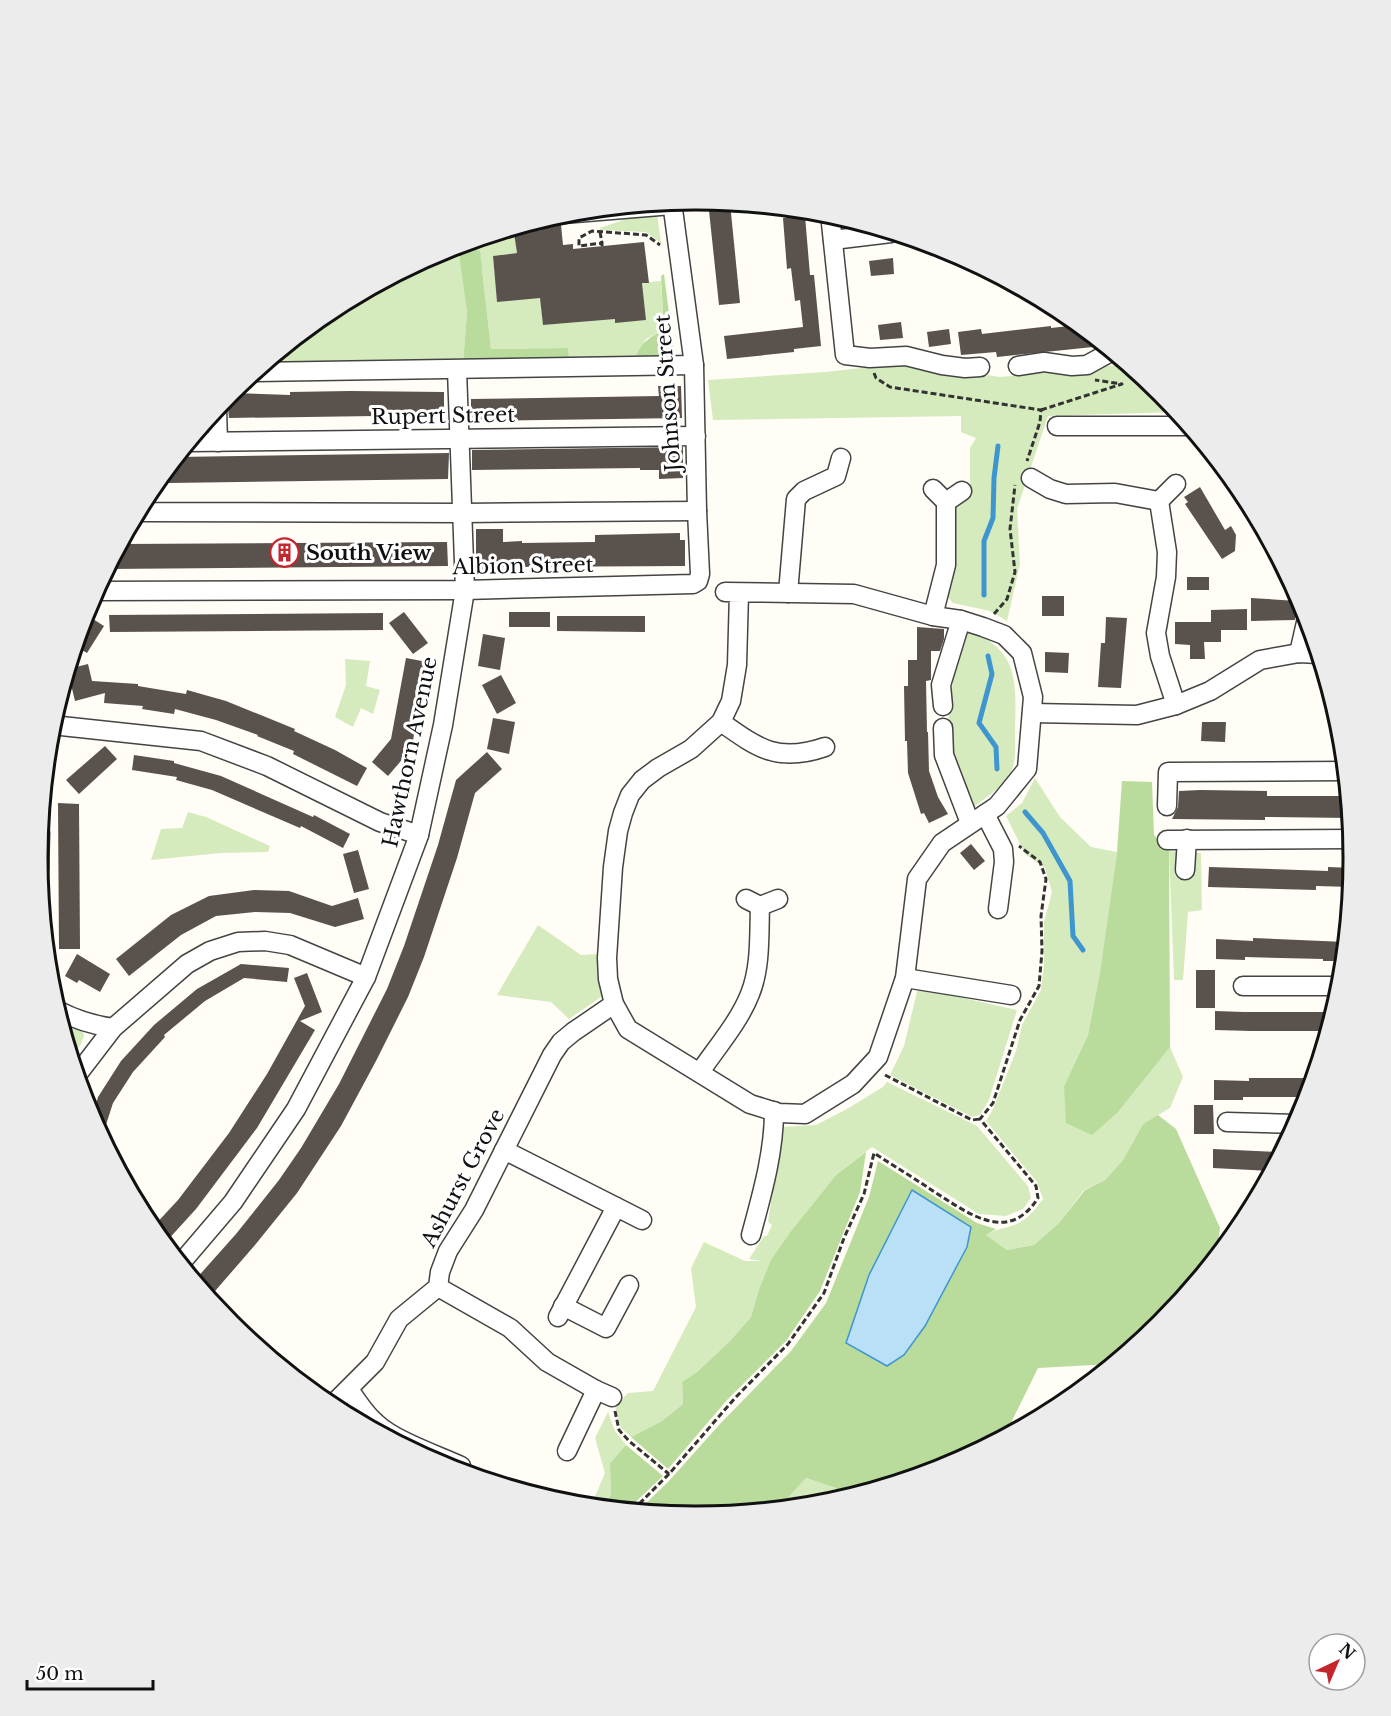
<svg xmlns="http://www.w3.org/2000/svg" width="1391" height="1716" font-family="'Libre Baskerville',serif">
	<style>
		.green { fill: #d5ebbd; fill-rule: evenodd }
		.forest { fill: #b9dc9c; fill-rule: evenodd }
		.water { fill: #b9e0f7; stroke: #3f96cf; stroke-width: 1.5 }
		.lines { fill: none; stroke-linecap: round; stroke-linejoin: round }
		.stream { stroke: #3f96cf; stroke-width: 5 }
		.building { fill: #5a524d }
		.minor-casing { stroke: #444; stroke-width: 21 }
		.path { stroke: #333; stroke-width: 3; stroke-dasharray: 6 3; stroke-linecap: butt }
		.minor { stroke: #fff; stroke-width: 18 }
		.labels { text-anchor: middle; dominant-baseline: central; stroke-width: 6; stroke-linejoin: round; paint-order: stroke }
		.street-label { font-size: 21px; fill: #111; stroke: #fff }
		.poi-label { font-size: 21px; font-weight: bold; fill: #111; stroke: #fff; text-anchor: start }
		.rim { fill: none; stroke: #111; stroke-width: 3 }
	</style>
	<rect width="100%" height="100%" fill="#fffdf5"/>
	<g class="green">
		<path d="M657 213 661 243 646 232 600 230V228L632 217Z"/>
		<path d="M514 229 517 253 493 256 497 301 553 296 541 302 543 325 590 321 569 290 661 281 664 330 646 339 634 362H569L567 348 491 349 482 268 459 255 467 313 463 364 263 366 330 311 444 250ZM643 294 646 320 615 322 613 297Z"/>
		<path d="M908 363 1000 377 1126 364 1161 393 1176 412 1048 416 1017 509 1020 564 1007 621 990 611 953 603 945 594 955 500 970 490V448L976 438 961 432V416L713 420 708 380 825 372Z"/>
		<path d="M968 631C1020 649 1016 684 1015 730 1015 746 1017 762 1009 776 1000 789 986 797 974 807L954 762 947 734 954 671Z"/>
		<path d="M345 659 370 661 366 686 380 690 373 714 361 708 353 727 335 717 346 685Z"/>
		<path d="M1035 778 1060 817 1091 847 1117 852 1100 972 1088 1035 1064 1086 1153 1067 1170 1047 1183 1077 1170 1108 1143 1124 1123 1160 1105 1180 1084 1190 1059 1223 1034 1245 1007 1250 986 1235C995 1229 1004 1229 1014 1225 1027 1220 1035 1210 1043 1199L1037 1182 986 1121 993 1109 1016 1051 1022 1025 1041 990 1044 965V922L1052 892 1045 868 1025 854 1006 816 1022 803Z"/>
		<path d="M188 812 206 817 270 846 268 852 220 853 151 860 161 829 182 828Z"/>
		<path d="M1169 851 1201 853 1202 910 1188 912 1183 980H1174Z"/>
		<path d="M538 925 581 955 598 954 597 970 602 992 601 997 569 1019 551 1002 497 995Z"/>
		<path d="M918 988 1017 1010 989 1100 980 1115 972 1117 890 1075 904 1046Z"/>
		<path d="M61 1023 83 1032 84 1036 81 1044 72 1057Z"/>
		<path d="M887 1082 977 1126 1028 1186 1031 1198 1023 1209 1006 1216 979 1214 872 1147 836 1175 791 1231 771 1261 759 1289 751 1317 730 1341 697 1372 682 1382 683 1404 662 1421 631 1437 621 1428 615 1406 628 1393 653 1391 696 1307 691 1268 704 1242 745 1261H761L749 1259 764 1236H767L772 1225 768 1222 782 1127 816 1125 847 1109 883 1087Z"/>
		<path d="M608 1412 615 1431 626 1445 610 1463 611 1494 606 1507 591 1506 605 1473 595 1438Z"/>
		<path d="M806 1478 836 1488 825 1503 784 1507 785 1501Z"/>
	</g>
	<g class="forest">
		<path d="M466 247 480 251 491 349 568 348 569 362 463 364 467 313 459 255Z"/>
		<path d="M664 274 675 361 634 362C639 344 648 338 664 330L661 276Z"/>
		<path d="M1122 781 1152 782 1154 835 1169 851 1170 1047 1117 1113 1092 1135 1066 1123 1064 1086 1088 1035 1100 972 1117 852Z"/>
		<path d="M1158 1115 1176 1129 1220 1228 1216 1256 1161 1324 1111 1364 1038 1368 1005 1435 947 1466 834 1500 836 1488 806 1478 785 1501 784 1507 695 1516 639 1510 668 1482 720 1424 791 1351 826 1303 869 1197 878 1161 977 1223 996 1229 986 1235 1007 1250 1034 1245 1059 1223 1085 1190 1105 1180 1123 1160 1143 1124ZM912 1191 971 1227 967 1246 925 1326 904 1355 846 1343 869 1275Z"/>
		<path d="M866 1152 860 1192 820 1291 786 1341 727 1400 668 1469 631 1437 662 1421 683 1404 682 1382 697 1372 730 1341 751 1317 759 1289 771 1260 791 1231 836 1175Z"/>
		<path d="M626 1445 663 1476 628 1509 606 1507 611 1494 610 1463Z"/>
	</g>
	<path class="water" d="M912 1190 971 1227 967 1247 925 1326 904 1355 887 1366 846 1343 869 1275Z"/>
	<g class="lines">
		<g class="stream">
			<path d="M984 595V541L993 518 994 478 998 446"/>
			<path d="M988 656 992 674 979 723 996 747 997 769"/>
			<path d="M1025 812 1043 833 1070 881 1073 936 1083 950"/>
		</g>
	</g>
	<g class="building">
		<path d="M708 201 730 203 740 303 719 305Z"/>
		<path d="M805 216 810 275H814L821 346 794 349V352L727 359 724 336 803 327 800 300 795 301 791 268 787 269 783 218Z"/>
		<path d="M555 221 561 225 563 245 573 244V249L644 242 649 283H642L646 320 615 323V319L543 325 540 298 497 302 493 256 517 253 514 233 542 230 541 223Z"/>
		<path d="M893 258 894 274 871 276 869 261Z"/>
		<path d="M901 322 903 338 880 340 878 325Z"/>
		<path d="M1078 325 1091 336 1093 347 997 357 996 352 961 355 958 332 981 329 982 334 1051 326V328Z"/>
		<path d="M949 329 951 344 929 347 927 332Z"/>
		<path d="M658 386H681L682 418 471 421V399L659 396Z"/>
		<path d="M350 391 444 392V415L229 418 228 408 224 400 230 393 290 395V392Z"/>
		<path d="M683 447V478L659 479V470H640V468L472 470V450Z"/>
		<path d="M449 453 448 479 170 483 166 482 162 476 177 457Z"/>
		<path d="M1200 487 1225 530 1231 526 1236 535 1235 551 1222 559 1185 504 1188 502 1184 497Z"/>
		<path d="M476 529H503V542L522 541V543L595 542V535L680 533V540H685V566L503 567V574H476Z"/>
		<path d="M447 542 448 566 108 569 121 544Z"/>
		<rect x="1187" y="577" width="22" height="13"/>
		<rect x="1042" y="596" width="22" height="20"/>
		<path d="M1251 598 1297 601 1295 620 1251 621Z"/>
		<path d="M1247 609V630H1221V642H1204L1205 659H1190V645L1175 644V622H1211V610Z"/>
		<path d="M404 612 428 643 413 654 389 623Z"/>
		<rect x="509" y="612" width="41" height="15"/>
		<path d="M383 613V630L110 632 109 615Z"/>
		<path d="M85 614 104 626 87 653 75 646Z"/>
		<path d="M557 616H645V632L557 631Z"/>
		<path d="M1106 617 1127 618 1121 688 1098 687 1101 643H1105Z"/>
		<path d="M917 627 944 629V639L940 651H931V680L926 681 927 732H928L929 771 938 797 948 814 929 823 924 813 921 814 908 773 907 741H905L904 686H908V660H917Z"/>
		<path d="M483 634 505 638 500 670 478 666Z"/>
		<path d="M1045 652 1069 653 1068 673 1045 672Z"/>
		<path d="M406 658 427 662 422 693H420L412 748 388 776 372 762 391 739Z"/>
		<path d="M88 664 92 681 138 684V686L186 694 187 690 226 701 295 729 294 731 335 750 367 768 357 786 293 754 294 751 257 736 258 735 216 720 175 709 174 714 142 709 143 706 104 703 105 693 75 701 68 672V669Z"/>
		<path d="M501 675 516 703 497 714 482 685Z"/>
		<path d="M493 718 515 722 509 754 487 749Z"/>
		<path d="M1202 722H1226L1225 742 1201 741Z"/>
		<path d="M105 746 117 759 79 794 66 780Z"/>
		<path d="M487 752 502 769 475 793 457 858 424 957 408 997 376 1061 341 1126 297 1193 255 1245 209 1298 195 1280 236 1234 279 1180 301 1148 339 1084 387 989 404 946 438 845 456 780Z"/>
		<path d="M134 755 174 761V763L221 776 313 817 314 815 350 834 343 848 301 826 300 828 212 790 176 780 177 777 132 770Z"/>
		<path d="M1200 790 1267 791V796H1347L1350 818 1265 817V820L1172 819 1178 807 1179 791Z"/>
		<path d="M58 803 79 804 80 949H59Z"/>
		<path d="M971 844 985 861 974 870 960 853Z"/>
		<path d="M358 850 369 889 354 893 343 854Z"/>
		<path d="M1209 867 1328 871V867L1353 868 1351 887 1316 886V890L1208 887Z"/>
		<path d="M254 890 289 891 332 906 358 898 364 919 335 927 290 913 255 912 216 916 181 935 129 976 116 959 171 915 209 896Z"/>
		<path d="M1253 938 1345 942 1343 961H1323V959L1245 957V960L1216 959V939L1253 941Z"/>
		<path d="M77 954 110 974 100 992 79 980 77 983 65 976Z"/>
		<path d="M241 964 289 968 287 982 244 978 205 1001 164 1035 165 1037 133 1072 113 1103 102 1137 92 1118 98 1097 121 1061 154 1025 197 989Z"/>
		<rect x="1196" y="970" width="19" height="38"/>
		<path d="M307 973 322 1012 300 1021 315 1030 257 1128 196 1209 165 1243 152 1228 178 1200 229 1133 267 1074 305 1006 294 978Z"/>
		<path d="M1215 1011 1244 1012H1333L1327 1031H1251L1215 1030Z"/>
		<path d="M1249 1078H1313L1307 1097H1243V1100H1214V1080L1249 1081Z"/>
		<path d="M1194 1105H1213L1214 1134H1194Z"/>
		<path d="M1213 1149 1277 1152V1160L1271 1171 1213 1168Z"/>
	</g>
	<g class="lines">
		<defs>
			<g id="minor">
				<path d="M563 214 672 205"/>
				<path d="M830 214 845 355 870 358 906 356 942 365 965 368 980 367"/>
				<path d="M833 240 891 233"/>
				<path d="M1018 366 1044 362 1072 366 1087 365 1107 354 1106 348"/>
				<path d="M255 372 694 365"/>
				<path d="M217 409 218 442"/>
				<path d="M1057 426H1188"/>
				<path d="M190 442 696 436"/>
				<path d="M1031 478 1050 489 1066 494 1115 493 1159 501 1176 484"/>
				<path d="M933 489 946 502 962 491"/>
				<path d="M148 493 155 484"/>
				<path d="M1159 501 1167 552 1166 577 1156 633 1160 656 1176 705"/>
				<path d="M139 510 143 512 462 513 697 511"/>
				<path d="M96 591 465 590 693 584 698 581 700 574 697 511 694 365 672 202"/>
				<path d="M725 592 854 594 933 616 961 620 983 627 1004 635 1022 653 1033 697 1027 769 997 806 942 843 917 879 905 978 878 1057 853 1084 805 1114 779 1113 750 1104 628 1029 614 1004 608 979 607 958 613 867 618 831 623 813 630 795 642 780 658 768 691 749 721 722 731 701 737 665 739 593"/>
				<path d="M788 593 796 499 804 491 836 476 841 458"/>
				<path d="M933 616 946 565V502"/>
				<path d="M1299 653 1307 618"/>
				<path d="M943 706 941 685 961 620"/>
				<path d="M1032 713 1137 715 1176 705 1210 691 1260 660 1299 653 1318 654"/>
				<path d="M721 722C759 749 778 763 825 747"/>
				<path d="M52 725 201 741 267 766 380 822 419 835"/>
				<path d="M943 728 944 755 970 823"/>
				<path d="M1167 806 1168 772 1345 771"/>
				<path d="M985 814 1003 849 1004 862 998 909"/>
				<path d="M1167 840 1352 839"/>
				<path d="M39 869 40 832"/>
				<path d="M1185 870 1187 839"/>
				<path d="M746 899 760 906 778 899"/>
				<path d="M905 978 1011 995"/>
				<path d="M1243 986H1341"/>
				<path d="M57 1010C76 1020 92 1025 113 1028"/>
				<path d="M700 1072C717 1047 739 1022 750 994 761 967 759 934 760 906"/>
				<path d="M77 1075 113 1028 187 964 210 951 238 942 265 941 290 945 366 977"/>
				<path d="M1227 1122 1296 1124"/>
				<path d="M504 1150 642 1220"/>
				<path d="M751 1235C762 1194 774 1153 774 1111"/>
				<path d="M181 1263 233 1202 296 1109 366 977 419 835 443 725 465 590 457 370"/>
				<path d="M438 1287 510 1328 547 1362 596 1390 612 1397"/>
				<path d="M563 1306 606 1328 629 1285"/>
				<path d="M558 1317 616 1207"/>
				<path d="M349 1389C357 1401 365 1414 376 1423 395 1441 437 1455 461 1466"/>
				<path d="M333 1404 375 1362 399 1319 438 1287 440 1272 448 1251 474 1210 552 1055 561 1042 573 1032 614 1004"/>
				<path d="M567 1451 596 1390"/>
			</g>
		</defs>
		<use href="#minor" class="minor-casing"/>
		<g class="path">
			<path d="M600 232 602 243"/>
			<path d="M602 246V243L579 246V238L592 231 646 235 660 245"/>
			<path d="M874 373 876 378 890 387 1041 410 1040 422 1027 461"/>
			<path d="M1041 410 1122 384 1095 380"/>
			<path d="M994 614 1007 599 1015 572 1010 529 1015 485"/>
			<path d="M885 1075 972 1120 980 1119"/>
			<path d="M615 1411 619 1430 629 1441 669 1474"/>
			<path d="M633 1510 669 1474 735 1398 788 1344 824 1293 844 1238 864 1194 874 1153C894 1166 914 1178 933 1191 968 1213 1008 1245 1038 1198L1036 1186 980 1119 993 1103 1020 1020 1039 986 1042 951 1041 916 1046 879 1040 862 1019 846"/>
		</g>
		<use href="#minor" class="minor"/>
	</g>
	<defs>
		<symbol id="building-ring" viewBox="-11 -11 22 22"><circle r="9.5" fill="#fff" stroke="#c4262e" stroke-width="1.5"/><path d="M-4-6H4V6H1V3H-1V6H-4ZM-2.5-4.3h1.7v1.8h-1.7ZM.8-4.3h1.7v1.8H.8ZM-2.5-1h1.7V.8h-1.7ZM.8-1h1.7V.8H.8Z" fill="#c4262e"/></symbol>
	</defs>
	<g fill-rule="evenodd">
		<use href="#building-ring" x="268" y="536" width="33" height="33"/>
	</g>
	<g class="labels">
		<g class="street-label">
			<text transform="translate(668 393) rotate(-94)">Johnson Street</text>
			<text transform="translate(443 416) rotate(-1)">Rupert Street</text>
			<text transform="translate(523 566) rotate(-1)">Albion Street</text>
			<text transform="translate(410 752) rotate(-78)">Hawthorn Avenue</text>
			<text transform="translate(463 1178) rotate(-62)">Ashurst Grove</text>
		</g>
		<g class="poi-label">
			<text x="306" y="553">South View</text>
		</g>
	</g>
	<path d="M0 0H1391V1716H0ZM695 210H696A647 647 0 0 1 1343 857V859A647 647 0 0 1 696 1506H695A647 647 0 0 1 48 859V857A647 647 0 0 1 695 210Z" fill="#ececec" fill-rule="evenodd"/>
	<path class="rim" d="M695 210H696A647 647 0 0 1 1343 857V859A647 647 0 0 1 696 1506H695A647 647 0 0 1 48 859V857A647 647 0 0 1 695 210Z"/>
	<g transform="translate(1337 1662) rotate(44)"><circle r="28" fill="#ffffff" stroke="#a0a0a0" stroke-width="1.5"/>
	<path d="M0-4.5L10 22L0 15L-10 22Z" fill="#c4262e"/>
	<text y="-9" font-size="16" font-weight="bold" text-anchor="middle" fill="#111111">N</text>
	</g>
	<path d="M27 1680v9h126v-9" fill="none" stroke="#111111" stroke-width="3"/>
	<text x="36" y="1680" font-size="18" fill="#111111" stroke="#ffffff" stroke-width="4.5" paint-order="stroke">50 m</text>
</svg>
